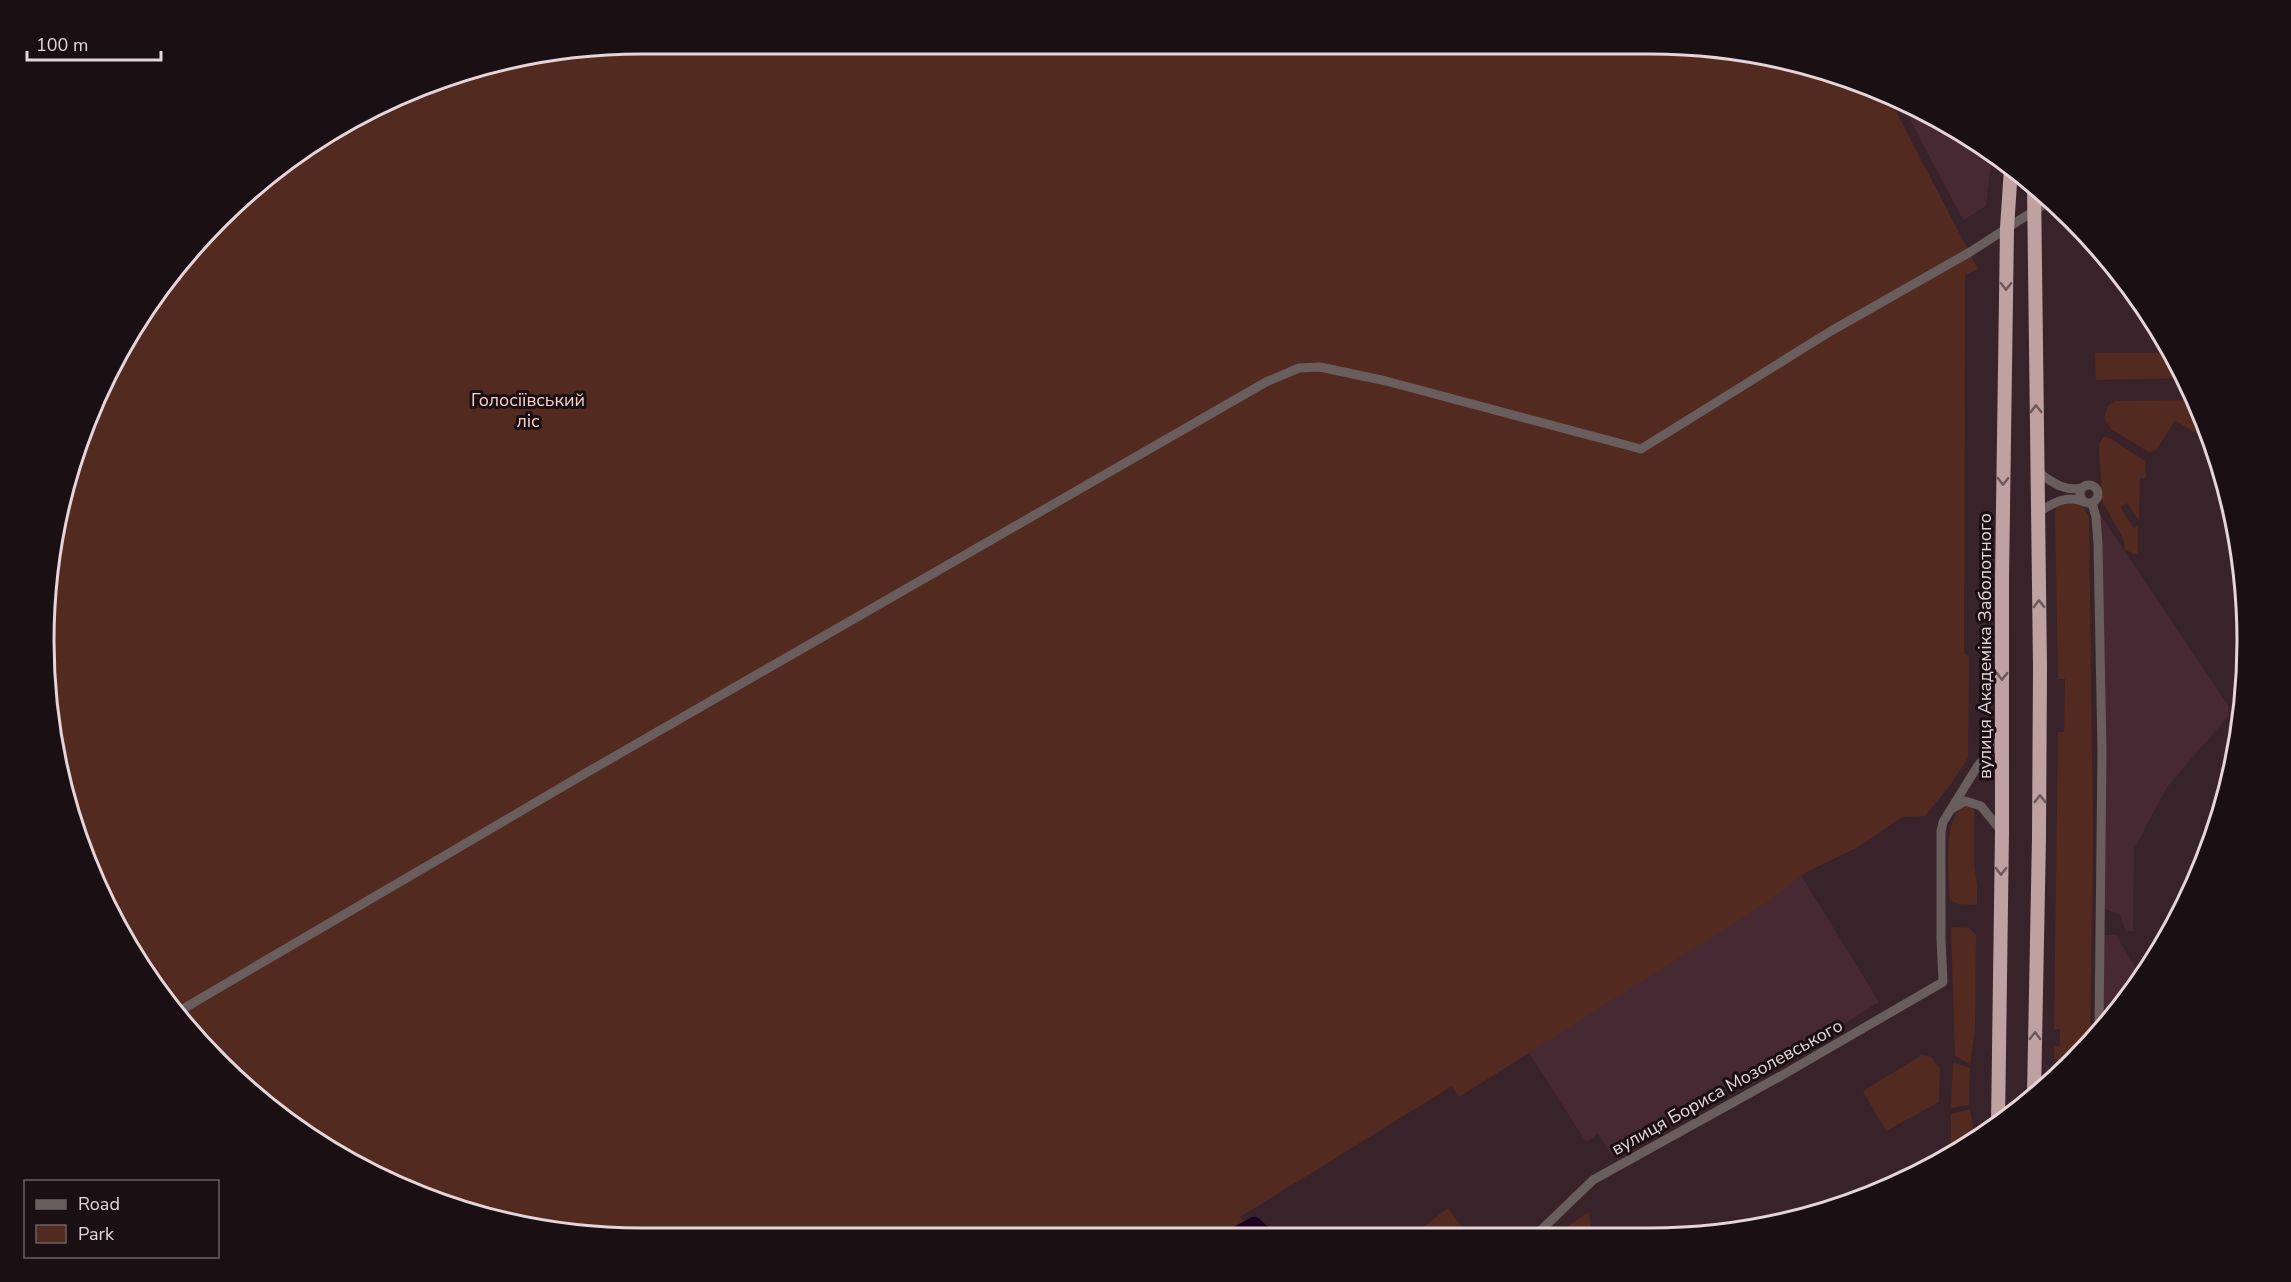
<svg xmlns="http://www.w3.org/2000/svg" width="2291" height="1282" font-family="'Nunito Sans',sans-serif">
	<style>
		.built { fill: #462933 }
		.green { fill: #522a20 }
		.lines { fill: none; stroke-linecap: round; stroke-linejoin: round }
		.river { stroke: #1f0025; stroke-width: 16 }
		.minor { stroke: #695d5d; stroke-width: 9 }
		.highway { stroke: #bfa1a1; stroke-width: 14 }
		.oneway { stroke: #6c585a }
		.labels { text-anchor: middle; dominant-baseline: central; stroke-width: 6; stroke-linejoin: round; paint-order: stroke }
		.park-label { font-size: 18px; fill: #f6cfc5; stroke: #1a1013 }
		.street-label { font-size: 18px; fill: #e5d5da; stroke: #1a1013 }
		.rim { fill: none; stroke: #e5d5da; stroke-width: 3 }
	</style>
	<rect width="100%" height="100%" fill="#39232a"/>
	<g class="built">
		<path d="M1901 102 1949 124 1992 155 1986 206 1963 220Z"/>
		<path d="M2101 516 2228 705 2229 715 2167 787 2134 849 2133 931 2126 932 2120 915 2103 908Z"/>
		<path d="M1799 872 1879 1002 1761 1075 1756 1068 1612 1156 1598 1134 1586 1142 1524 1045Z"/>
		<path d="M2102 935H2116L2140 976 2102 1024Z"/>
	</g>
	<g class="green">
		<path d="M1689 45 1842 75 1888 96 1978 269 1965 275 1964 653 1969 657 1968 758 1951 784 1925 816 1902 817 1858 847 1805 873 1769 901 1459 1097 1452 1086 1240 1217 1259 1235 602 1237 449 1207 342 1158 247 1090 192 1035 124 940 89 869 55 758 45 680 49 563 64 486 105 377 144 309 218 219 278 167 376 105 449 75 563 49Z"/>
		<path d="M2095 353H2171L2186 378 2096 380Z"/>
		<path d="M2195 400 2208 435 2205 439 2175 420 2156 450 2149 452 2111 429 2104 418 2108 406 2115 401Z"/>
		<path d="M2103 437 2110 438 2145 461 2146 478H2140L2139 521 2127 503 2120 507 2134 528 2138 526V554H2133L2125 549 2123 538 2102 501 2099 445Z"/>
		<path d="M2067 501 2082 504 2089 517 2093 837 2090 1040 2073 1063 2059 1074V1060L2054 1059V1046H2060V1029H2054L2058 732H2064L2065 679H2058L2055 513C2056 505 2060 503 2067 501Z"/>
		<path d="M1967 805 1974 808V864L1977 884V905L1958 904 1950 900C1949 878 1941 813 1967 805Z"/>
		<path d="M1951 927 1969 928 1976 935 1975 1030 1970 1064 1955 1056Z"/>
		<path d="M1922 1055 1931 1057 1940 1069 1939 1102 1886 1131 1863 1091Z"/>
		<path d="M1953 1062 1970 1068 1969 1105 1951 1108Z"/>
		<path d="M1970 1109 1975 1141 1951 1153V1114Z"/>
		<path d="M1448 1208 1464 1230 1460 1234H1420L1417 1232Z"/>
		<path d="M1589 1212 1591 1231 1563 1229Z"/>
	</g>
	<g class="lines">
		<path class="river" d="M1235 1235 1254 1225 1265 1235"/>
		<g class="minor">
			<path d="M2036 471C2051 481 2063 492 2082 488"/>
			<circle cx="2089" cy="494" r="9"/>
			<path d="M2092 503 2096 517 2098 544 2102 751 2099 1029"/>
			<path d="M2037 513C2052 504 2064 495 2082 501"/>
			<path d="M1953 808 1965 801 1981 806 2002 832"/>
			<path d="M176 1013 591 770 1266 382 1299 368 1320 367 1386 381 1641 449 1831 331 1970 252 2051 200"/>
			<path d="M1537 1234 1593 1180 1779 1077 1943 982 1941 939V831L1943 822 1977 767 2002 737"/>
		</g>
		<g class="highway">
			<path d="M2034 185 2040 667 2039 837 2034 1095"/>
			<path d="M1998 1125 2002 832V579L2007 228 2011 168"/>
		</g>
	</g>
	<defs><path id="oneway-chevron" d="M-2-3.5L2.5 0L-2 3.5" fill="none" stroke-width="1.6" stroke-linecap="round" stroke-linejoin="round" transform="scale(1.5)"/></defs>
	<g class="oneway">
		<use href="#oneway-chevron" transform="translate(2006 286) rotate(91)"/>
		<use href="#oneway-chevron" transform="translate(2036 409) rotate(-91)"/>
		<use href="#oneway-chevron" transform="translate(2003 481) rotate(91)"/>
		<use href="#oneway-chevron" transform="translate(2039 604) rotate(-91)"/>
		<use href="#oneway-chevron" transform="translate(2002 676) rotate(90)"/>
		<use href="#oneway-chevron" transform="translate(2040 799) rotate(-90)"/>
		<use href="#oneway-chevron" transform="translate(2001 871) rotate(91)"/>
		<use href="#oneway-chevron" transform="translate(2035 1036) rotate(-89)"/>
	</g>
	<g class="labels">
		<g class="park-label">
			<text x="528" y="400">Голосіївський<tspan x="528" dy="21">ліс</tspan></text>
		</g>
		<g class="street-label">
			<text transform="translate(1985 646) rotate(-90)">вулиця Академіка Заболотного</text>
			<text transform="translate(1727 1087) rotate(-29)">вулиця Бориса Мозолевського</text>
		</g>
	</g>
	<path d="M0 0H2291V1282H0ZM641 54H1650A587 587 0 0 1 2237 641V641A587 587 0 0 1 1650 1228H641A587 587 0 0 1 54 641V641A587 587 0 0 1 641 54Z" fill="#1a1013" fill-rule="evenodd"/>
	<path class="rim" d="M641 54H1650A587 587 0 0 1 2237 641V641A587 587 0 0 1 1650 1228H641A587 587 0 0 1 54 641V641A587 587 0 0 1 641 54Z"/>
	<rect x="24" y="1180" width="195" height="78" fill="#1a1013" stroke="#6b5f63" stroke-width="1.5"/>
	<rect x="36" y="1200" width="30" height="9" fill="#695d5d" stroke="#6b5f63" stroke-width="1.5"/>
	<text x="78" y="1210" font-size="18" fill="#e5d5da">Road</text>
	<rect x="36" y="1225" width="30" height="18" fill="#522a20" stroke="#6b5f63" stroke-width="1.5"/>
	<text x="78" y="1240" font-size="18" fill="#e5d5da">Park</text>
	<path d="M27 51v9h134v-9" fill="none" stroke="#e5d5da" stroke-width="3"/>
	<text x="36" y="51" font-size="18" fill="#e5d5da" stroke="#1a1013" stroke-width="4.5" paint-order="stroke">100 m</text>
</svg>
